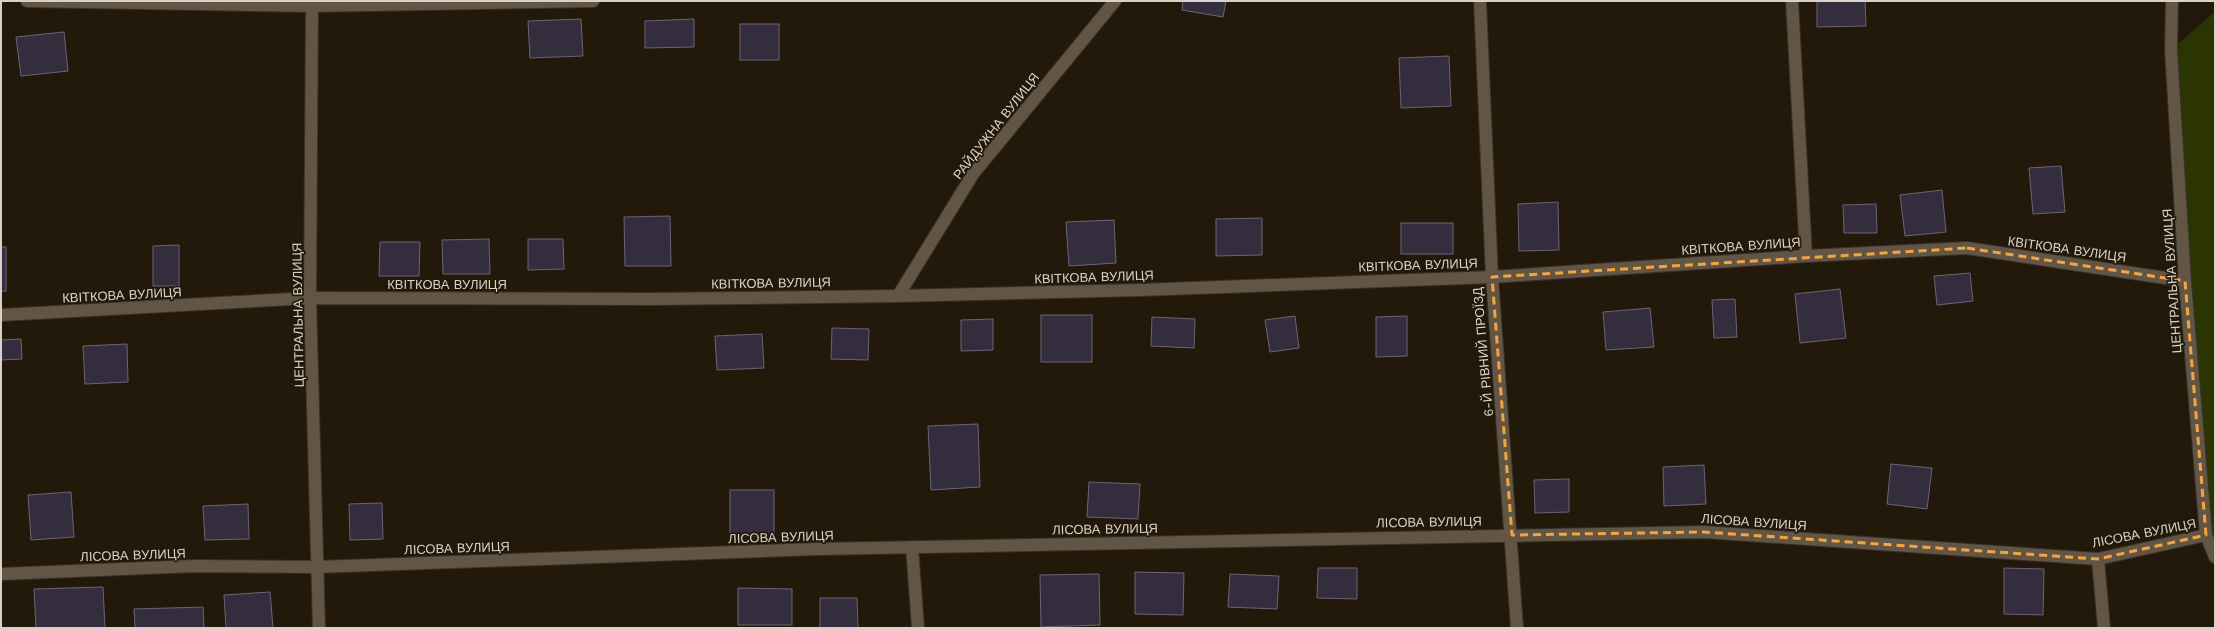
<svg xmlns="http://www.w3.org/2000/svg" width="2216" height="629" font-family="'Work Sans',sans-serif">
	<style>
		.green { fill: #2b3504 }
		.building { fill: #342d3e; stroke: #6c6477 }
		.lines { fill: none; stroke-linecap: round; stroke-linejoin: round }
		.minor-casing { stroke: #39312c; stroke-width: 14 }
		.minor { stroke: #625544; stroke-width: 12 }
		.marked { fill: none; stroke: #f3a443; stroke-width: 3; stroke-dasharray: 8 5; stroke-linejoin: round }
		.labels { text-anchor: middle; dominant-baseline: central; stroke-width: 3.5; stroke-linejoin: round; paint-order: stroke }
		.street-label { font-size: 13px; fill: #d9d1c8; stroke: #23190a }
	</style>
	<rect width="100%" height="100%" fill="#23190a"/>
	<path class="green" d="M2215 12V557L2206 535 2171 50Z"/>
	<g class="building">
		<path d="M1183 1H1226L1223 17 1182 10Z"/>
		<path d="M1817 1H1865L1866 26 1817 27Z"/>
		<path d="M581 19 583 56 530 58 528 21Z"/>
		<path d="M694 19V47L645 48V21Z"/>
		<rect x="740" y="24" width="39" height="36"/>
		<path d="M64 32 68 71 21 76 16 37Z"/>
		<path d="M1449 56 1451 106 1401 108 1399 58Z"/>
		<path d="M2061 166 2065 212 2033 214 2029 168Z"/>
		<path d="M1942 190 1946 232 1905 236 1900 195Z"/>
		<path d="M1558 202 1559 250 1519 251 1518 204Z"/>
		<path d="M1876 204 1877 233H1844L1843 205Z"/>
		<path d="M670 216 671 266H625L624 217Z"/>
		<path d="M1262 218V255L1216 256V219Z"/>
		<path d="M1114 220 1116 263 1069 266 1066 222Z"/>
		<rect x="1401" y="223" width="52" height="31"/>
		<path d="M489 239 490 274H443L442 240Z"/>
		<path d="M528 239H563L564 269 528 270Z"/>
		<path d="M380 242H420L419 276H379Z"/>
		<path d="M179 245V286H153V246Z"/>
		<rect x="1" y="247" width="5" height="44"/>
		<path d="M1970 273 1973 301 1937 305 1934 276Z"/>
		<path d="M1840 289 1846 338 1800 343 1795 294Z"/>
		<path d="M1735 299 1737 337 1714 338 1712 300Z"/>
		<path d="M1650 308 1654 347 1606 350 1603 312Z"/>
		<rect x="1041" y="315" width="51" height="47"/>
		<path d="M1295 316 1299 348 1270 352 1265 320Z"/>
		<path d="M1407 316V356L1376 357V317Z"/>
		<path d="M1152 317 1195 319 1194 348 1151 346Z"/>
		<path d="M993 319V350L961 351V320Z"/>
		<path d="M832 328 869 329 868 360 831 359Z"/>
		<path d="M762 334 764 368 717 370 715 336Z"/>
		<path d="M21 339 22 359 1 360V340Z"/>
		<path d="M127 344 128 382 85 384 83 346Z"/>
		<path d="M978 424 980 487 931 490 928 426Z"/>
		<path d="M1891 464 1932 468 1927 509 1887 504Z"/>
		<path d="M1704 465 1706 504 1664 506 1663 467Z"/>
		<path d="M1569 479V512L1535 513 1534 480Z"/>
		<path d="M1089 482 1140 484 1138 519 1087 517Z"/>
		<rect x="730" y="490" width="44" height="46"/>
		<path d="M71 492 74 537 31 540 28 495Z"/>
		<path d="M382 503 383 539 350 540 349 504Z"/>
		<path d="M248 504 249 539 205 540 203 506Z"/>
		<path d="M1318 568H1357V599L1317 598Z"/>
		<path d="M2004 568 2044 569 2043 615 2004 614Z"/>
		<path d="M1135 572 1184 573 1183 615 1135 614Z"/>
		<path d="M1099 574 1100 625 1041 627 1040 575Z"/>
		<path d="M1230 574 1279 576 1277 609 1228 607Z"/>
		<path d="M103 587 105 628H36L34 589Z"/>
		<path d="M738 588 792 589V625H738Z"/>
		<path d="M270 592 273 628H226L224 595Z"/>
		<path d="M820 598H857L858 628H820Z"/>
		<path d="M203 607 204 628H135L134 609Z"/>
	</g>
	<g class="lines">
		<defs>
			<g id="minor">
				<path d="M27 1 312 6 593 1"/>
				<path d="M312 1 310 298 319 628"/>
				<path d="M1480 1 1492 277 1517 628"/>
				<path d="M1792 1 1806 256"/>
				<path d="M2172 1 2171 50 2185 281 2206 535 2215 557"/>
				<path d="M898 296 973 174 1115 1"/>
				<path d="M1 315 310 298 651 299 898 296 1140 290 1492 277 1806 256 1967 248 2185 281"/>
				<path d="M912 547 918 628"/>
				<path d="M2098 559 2104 628"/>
				<path d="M1 574 195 566 317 567 817 549 1704 532 2098 559 2206 535"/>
			</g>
		</defs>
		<use href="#minor" class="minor-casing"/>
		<use href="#minor" class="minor"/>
	</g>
	<path class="marked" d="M1967 248 2185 281 2206 535 2098 559 1704 532 1512 535 1492 277Z"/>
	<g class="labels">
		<g class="street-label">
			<text transform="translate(996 126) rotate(-52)">РАЙДУЖНА ВУЛИЦЯ</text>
			<text transform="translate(1741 246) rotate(-4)">КВІТКОВА ВУЛИЦЯ</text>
			<text transform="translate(2067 249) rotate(8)">КВІТКОВА ВУЛИЦЯ</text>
			<text transform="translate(1418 265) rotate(-2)">КВІТКОВА ВУЛИЦЯ</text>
			<text transform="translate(1094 277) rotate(-2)">КВІТКОВА ВУЛИЦЯ</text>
			<text transform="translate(2172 281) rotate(-94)">ЦЕНТРАЛЬНА ВУЛИЦЯ</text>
			<text transform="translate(771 283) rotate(-1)">КВІТКОВА ВУЛИЦЯ</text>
			<text x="447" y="284">КВІТКОВА ВУЛИЦЯ</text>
			<text transform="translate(122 295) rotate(-3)">КВІТКОВА ВУЛИЦЯ</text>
			<text transform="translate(298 315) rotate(-91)">ЦЕНТРАЛЬНА ВУЛИЦЯ</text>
			<text transform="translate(1483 352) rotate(-95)">6-Й РІВНИЙ ПРОЇЗД</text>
			<text transform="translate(1429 522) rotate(-1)">ЛІСОВА ВУЛИЦЯ</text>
			<text transform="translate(1754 522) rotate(4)">ЛІСОВА ВУЛИЦЯ</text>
			<text transform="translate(1105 529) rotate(-1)">ЛІСОВА ВУЛИЦЯ</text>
			<text transform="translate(2144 533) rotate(-11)">ЛІСОВА ВУЛИЦЯ</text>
			<text transform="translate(781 537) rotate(-2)">ЛІСОВА ВУЛИЦЯ</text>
			<text transform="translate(457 548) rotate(-2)">ЛІСОВА ВУЛИЦЯ</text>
			<text transform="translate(133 555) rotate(-2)">ЛІСОВА ВУЛИЦЯ</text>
		</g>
	</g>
	<rect width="2216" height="629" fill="none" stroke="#d9d1c8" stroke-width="4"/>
</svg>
